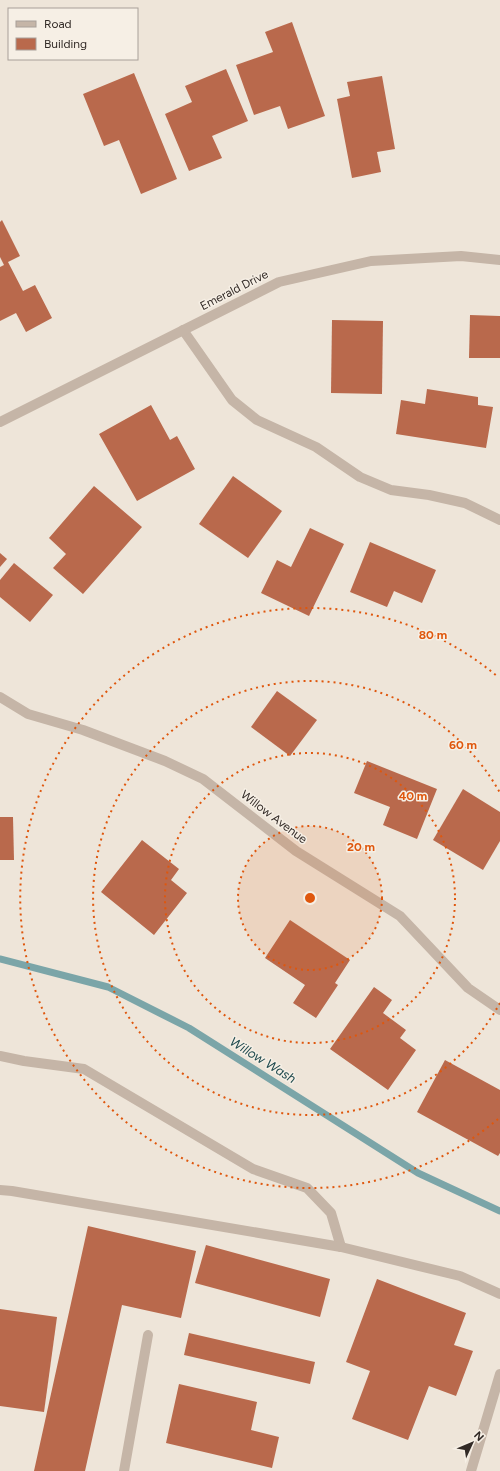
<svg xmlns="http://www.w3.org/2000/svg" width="500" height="1471" font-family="Figtree,sans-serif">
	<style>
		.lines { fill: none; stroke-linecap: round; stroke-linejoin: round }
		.stream { stroke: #7ba5a8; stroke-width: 7 }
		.building { fill: #b9694c }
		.lane { stroke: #c5b5a7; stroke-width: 10 }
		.street { stroke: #c5b5a7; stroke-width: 10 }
		.ring { fill: none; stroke: #df570d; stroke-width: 2; stroke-dasharray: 2 4 }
		.labels { text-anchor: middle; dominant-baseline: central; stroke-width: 3; stroke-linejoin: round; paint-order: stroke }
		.street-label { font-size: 12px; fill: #322a26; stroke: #f6efe5 }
		.water-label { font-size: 13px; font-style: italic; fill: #214b4f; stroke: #f6efe5 }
		.centre { fill: #df570d; stroke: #f6efe5; stroke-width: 2 }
		.ring-label { font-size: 12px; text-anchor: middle; font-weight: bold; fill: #df570d; stroke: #f6efe5; stroke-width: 3; stroke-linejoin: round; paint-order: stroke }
	</style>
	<rect width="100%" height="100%" fill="#eee5d9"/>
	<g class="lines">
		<path class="stream" d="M0 959 108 987 189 1028 418 1173 500 1211"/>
	</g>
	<g class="building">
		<path d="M292 22 325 116 288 129 280 106 254 115 236 65 273 52 265 32Z"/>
		<path d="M226 69 248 121 212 136 222 158 189 171 165 114 192 102 185 86Z"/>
		<path d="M134 73 177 179 141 194 119 140 104 146 83 94Z"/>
		<path d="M382 76 395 149 377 152 381 172 352 178 337 99 350 96 347 82Z"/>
		<path d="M2 220 20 256 8 262 23 291 35 285 52 318 26 332 16 313 0 321V267L4 265 0 257V222Z"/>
		<path d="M470 315 500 316V358H469Z"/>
		<path d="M332 320 383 321 382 394 331 393Z"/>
		<path d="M427 389 478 397V405L493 407 486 448 396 434 401 400 425 404Z"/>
		<path d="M151 405 170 440 177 436 195 469 137 501 99 434Z"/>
		<path d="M233 476 282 511 248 558 199 524Z"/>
		<path d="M94 486 142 527 83 594 53 568 66 554 49 538Z"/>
		<path d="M310 528 344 544 309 616 261 593 277 560 291 567Z"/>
		<path d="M370 542 436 570 422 603 394 591 387 607 350 592Z"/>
		<path d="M0 553 7 559 0 567Z"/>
		<path d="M14 563 53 595 30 622 0 597V580Z"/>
		<path d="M277 691 317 720 290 756 251 727Z"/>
		<path d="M367 761 437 789 417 839 383 825 390 807 354 793Z"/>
		<path d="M463 789 500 812V841L483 870 433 840Z"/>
		<path d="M0 817H13L14 860H0Z"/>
		<path d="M142 840 179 869 171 880 187 893 154 935 101 892Z"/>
		<path d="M290 920 350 960 335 983 338 985 316 1018 293 1003 305 985 265 958Z"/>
		<path d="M374 987 392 1000 383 1013 406 1030 400 1038 416 1050 388 1090 330 1049Z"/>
		<path d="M445 1060 500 1090V1153L498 1156 417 1112Z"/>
		<path d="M88 1226 196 1251 181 1318 122 1305 85 1471H34Z"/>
		<path d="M206 1245 330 1279 320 1317 195 1283Z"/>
		<path d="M377 1279 466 1313 454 1345 473 1351 456 1396 429 1386 408 1440 352 1419 370 1371 346 1362Z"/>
		<path d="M0 1309 57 1317 44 1412 0 1406Z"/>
		<path d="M189 1333 315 1362 310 1384 184 1355Z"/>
		<path d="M179 1384 257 1402 251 1430 279 1437 272 1468 166 1443Z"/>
	</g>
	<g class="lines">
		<g class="lane">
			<path d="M0 1056 24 1061 84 1069 253 1169 307 1188 331 1213 341 1247"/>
			<path d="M0 1190 12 1191 341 1247 460 1276 500 1294"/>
			<path d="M124 1471 148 1335"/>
			<path d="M471 1471 500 1374"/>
		</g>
		<g class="street">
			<path d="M183 330 232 400 257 420 316 447 360 477 391 490 429 495 465 503 500 520"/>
			<path d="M0 422 279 282 371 261 461 256 500 260"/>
			<path d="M0 697 28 714 83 730 165 761 203 779 296 851 400 916 468 988 500 1010"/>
		</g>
	</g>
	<circle cx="310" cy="898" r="72" fill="#df570d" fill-opacity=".12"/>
	<g class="ring">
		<circle cx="310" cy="898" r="72"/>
		<circle cx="310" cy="898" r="145"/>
		<path d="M500 1003A217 217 0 1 1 500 793"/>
		<path d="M498 1119A290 290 0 1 1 498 677"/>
	</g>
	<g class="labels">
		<g class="street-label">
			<text transform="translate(234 290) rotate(-27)">Emerald Drive</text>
			<text transform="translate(274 817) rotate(37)">Willow Avenue</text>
		</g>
		<g class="water-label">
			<text transform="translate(263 1060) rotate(32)">Willow Wash</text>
		</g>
	</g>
	<circle cx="310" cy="898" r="6" class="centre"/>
	<g class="ring-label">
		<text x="433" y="639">80 m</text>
		<text x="463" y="749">60 m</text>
		<text x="413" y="800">40 m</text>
		<text x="361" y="851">20 m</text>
	</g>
	<rect x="8" y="8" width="130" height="52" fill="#f6efe5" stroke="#a8a099"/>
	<rect x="16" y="21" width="20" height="6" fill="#c5b5a7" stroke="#a8a099"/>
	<text x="44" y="28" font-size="12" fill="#322a26">Road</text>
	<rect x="16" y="38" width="20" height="12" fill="#b9694c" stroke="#a8a099"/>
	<text x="44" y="48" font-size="12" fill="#322a26">Building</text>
	<g transform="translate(472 1443) rotate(46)" stroke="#f6efe5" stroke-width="3" paint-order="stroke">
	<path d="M0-3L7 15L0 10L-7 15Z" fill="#322a26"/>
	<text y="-6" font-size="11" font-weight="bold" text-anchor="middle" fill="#322a26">N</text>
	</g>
</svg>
